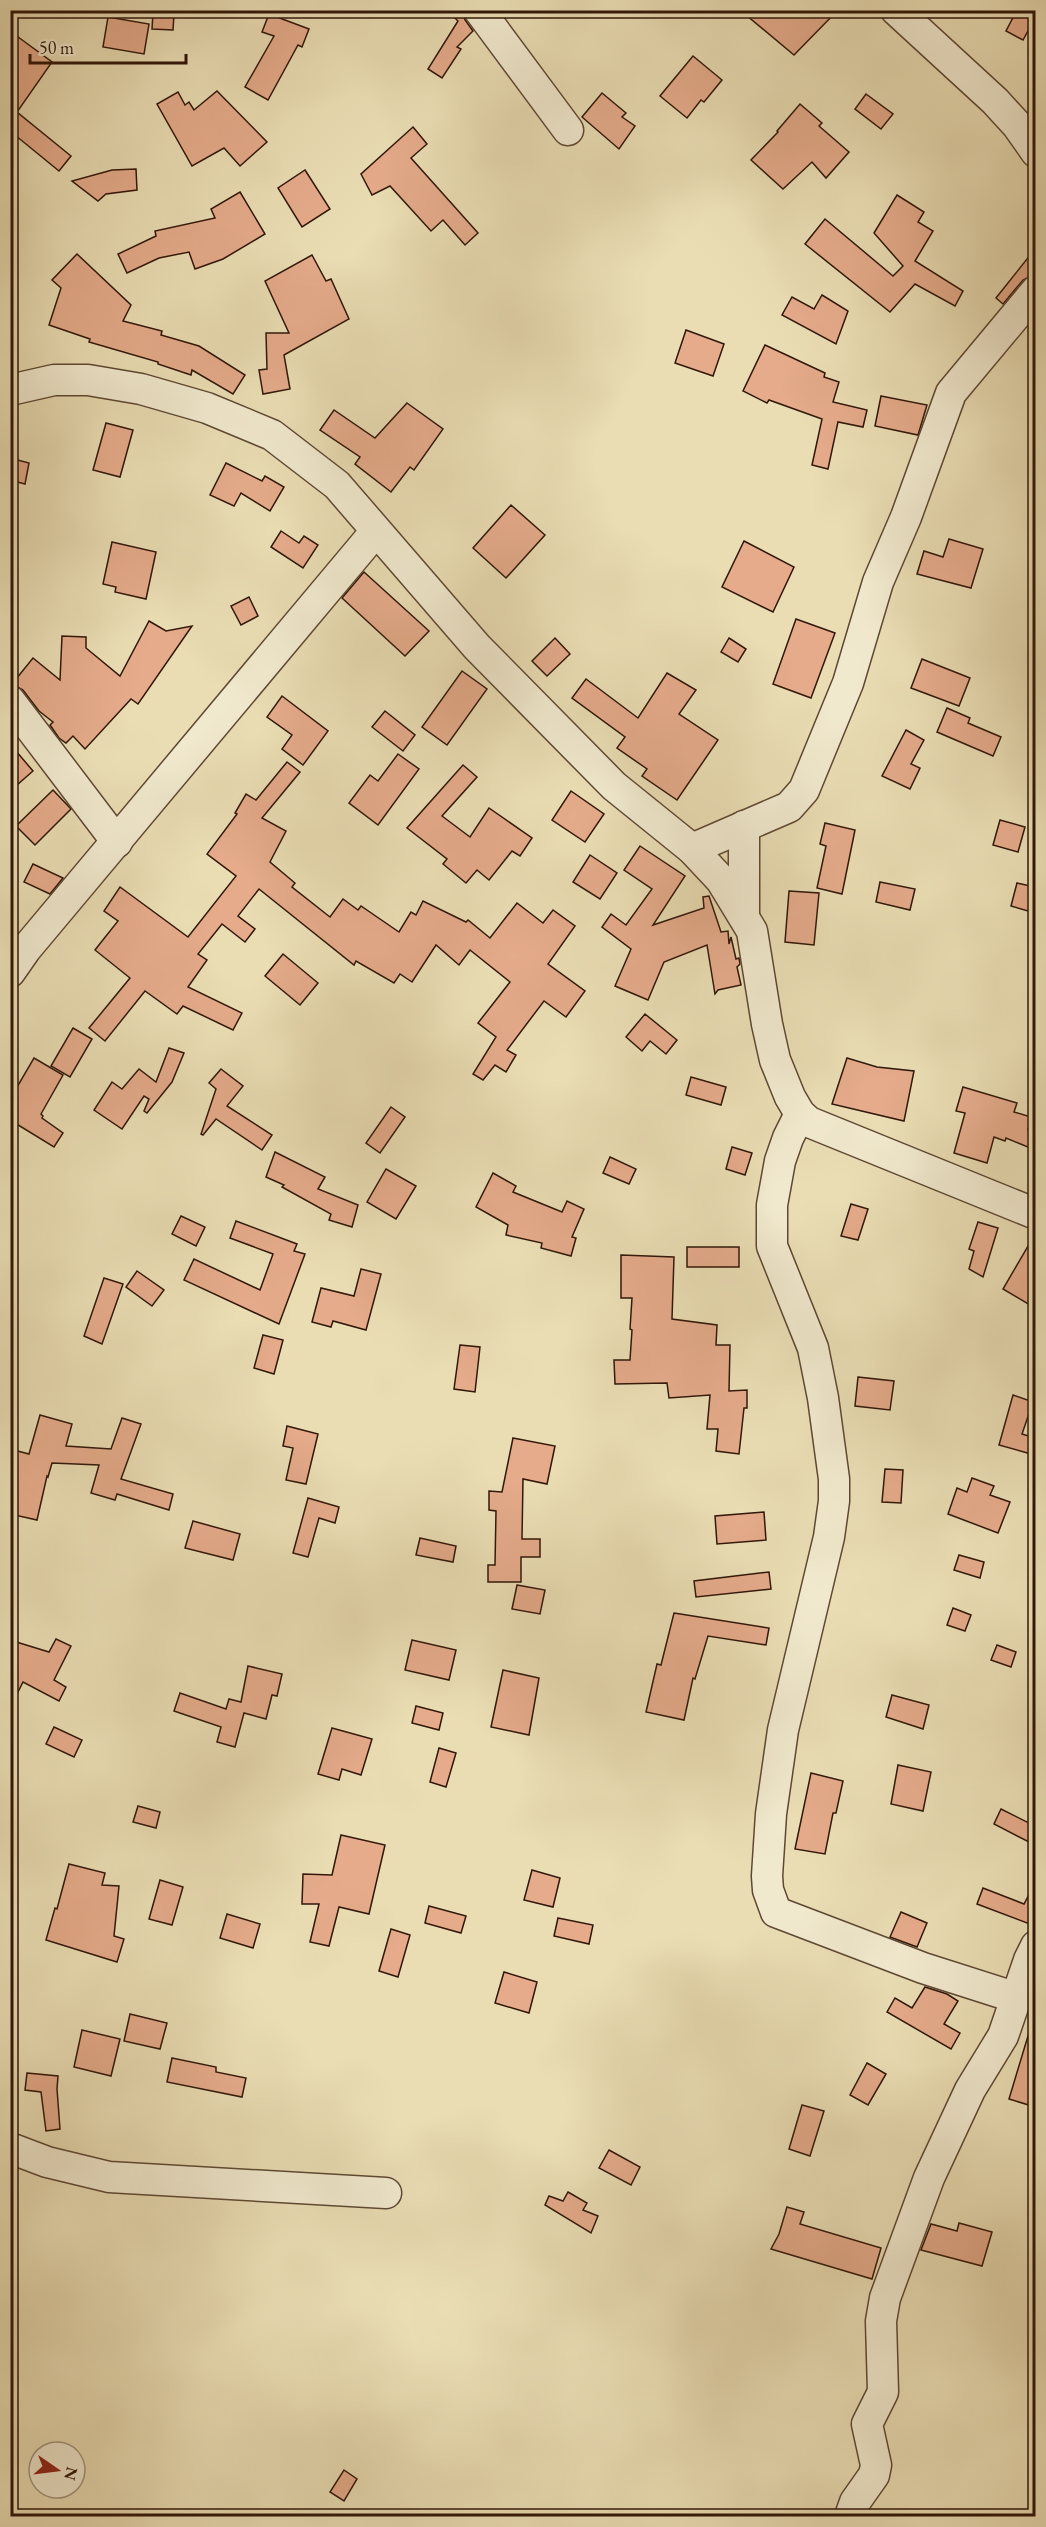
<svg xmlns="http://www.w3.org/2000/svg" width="1046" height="2527" font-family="'EB Garamond',serif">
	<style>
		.building { fill: #e5ab8b; stroke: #301708; stroke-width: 1.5 }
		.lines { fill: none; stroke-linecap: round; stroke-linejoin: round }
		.minor-casing { stroke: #5e4833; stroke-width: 33 }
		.minor { stroke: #f1e9ce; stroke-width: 30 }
	</style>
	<rect width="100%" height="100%" fill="#eaddb4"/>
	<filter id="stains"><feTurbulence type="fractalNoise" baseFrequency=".00333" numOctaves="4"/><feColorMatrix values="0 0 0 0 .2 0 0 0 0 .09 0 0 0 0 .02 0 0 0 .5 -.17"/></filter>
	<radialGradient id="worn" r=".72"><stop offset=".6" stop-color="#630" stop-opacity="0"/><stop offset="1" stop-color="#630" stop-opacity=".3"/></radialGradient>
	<g class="building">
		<path d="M447 10H462L465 20 473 31 457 47 461 49 442 78 428 69 458 21Z"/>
		<path d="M740 10H838L794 55Z"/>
		<path d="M1017 10H1035V18L1023 40 1006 31Z"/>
		<path d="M153 13 174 14 173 30 152 29Z"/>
		<path d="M269 14 309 29 302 47 298 45 268 100 245 87 274 36 262 32Z"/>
		<path d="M108 17 149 24 144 54 103 47Z"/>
		<path d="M10 31 52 62 17 112 71 156 59 171 10 131Z"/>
		<path d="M693 56 722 80 704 102 701 100 687 118 660 96Z"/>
		<path d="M217 91 267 142 240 166 224 148 192 166 157 104 178 92 185 105 189 102 194 110Z"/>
		<path d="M602 93 626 113 622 117 635 126 619 149 582 117Z"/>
		<path d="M866 94 893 114 881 129 855 109Z"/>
		<path d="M800 104 822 123 819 126 849 152 826 178 812 162 783 189 751 160 778 132 777 131Z"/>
		<path d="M413 127 427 144 411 158 478 233 465 245 443 220 431 231 390 186 372 195 361 174Z"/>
		<path d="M136 169 137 190 106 194 98 201 72 181 112 170Z"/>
		<path d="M305 170 330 209 302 227 278 188Z"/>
		<path d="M240 192 265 234 223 259 195 269 189 252 159 258 127 273 118 254 156 236 155 231 215 218 211 209Z"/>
		<path d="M897 195 924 212 918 222 933 231 915 261 963 291 955 306 915 284 890 312 805 244 825 219 893 276 903 266 874 233Z"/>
		<path d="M1035 249V274L1023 280 1003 304 996 298Z"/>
		<path d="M77 254 131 305 123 321 162 331 161 335 199 346 245 375 233 394 192 370 191 375 158 364V362L89 342 90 339 49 325 61 288 52 280Z"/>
		<path d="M312 255 326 281 331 279 349 319 284 355 290 389 263 394 259 370 267 369 266 333H289L265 281Z"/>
		<path d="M822 295 848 311 836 344 782 315 792 297 814 309Z"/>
		<path d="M686 330 724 344 713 376 675 363Z"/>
		<path d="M765 345 825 373 824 377 839 382 833 402 867 410 863 427 838 422 828 469 812 465 822 419 769 400 767 403 743 391Z"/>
		<path d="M881 396 927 405 918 435 875 426Z"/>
		<path d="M407 403 443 429 414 470 410 467 391 492 355 464 360 457 320 430 334 410 375 438Z"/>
		<path d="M106 423 133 430 120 477 93 470Z"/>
		<path d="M10 458 29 463 25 484 10 480Z"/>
		<path d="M226 463 262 481 265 476 284 487 270 511 241 493 234 506 210 495Z"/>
		<path d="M511 505 545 535 506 578 473 548Z"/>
		<path d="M281 531 299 543 304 536 318 545 303 568 271 547Z"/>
		<path d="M949 539 983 549 971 588 917 574 924 551 943 557Z"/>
		<path d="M744 541 794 567 773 612 722 587Z"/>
		<path d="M112 542 156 552 146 599 115 592 116 587 103 584Z"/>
		<path d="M364 572 429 631 405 656 342 598Z"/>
		<path d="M249 597 258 616 241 625 231 606Z"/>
		<path d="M796 619 835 633 811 698 773 684Z"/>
		<path d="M149 621 166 631 192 626 138 704 131 699 85 749 73 736 66 743 59 738 50 725 53 722 39 711 23 690 12 684 33 658 60 680 62 636 86 637V648L120 676Z"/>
		<path d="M555 638 570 654 547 676 532 661Z"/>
		<path d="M729 638 746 649 738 662 721 652Z"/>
		<path d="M922 659 970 678 959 706 911 688Z"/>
		<path d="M462 671 487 689 447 745 422 727Z"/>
		<path d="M667 673 696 690 679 714 718 740 677 800 642 776 647 769 617 748 625 737 572 698 586 679 638 718Z"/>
		<path d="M282 696 328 731 303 765 282 749 292 735 267 717Z"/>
		<path d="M947 708 970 718 968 723 1001 737 993 756 937 732Z"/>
		<path d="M385 711 415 735 403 751 372 727Z"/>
		<path d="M906 730 924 740 911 764 920 768 910 789 882 776Z"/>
		<path d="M10 744 33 771 10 791Z"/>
		<path d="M398 754 419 769 378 825 349 803 370 775 378 781Z"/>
		<path d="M287 762 300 772 262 818 286 831 270 862 295 883 292 887 330 917 343 899 358 910 361 906 399 932 411 912 416 915 423 901 466 922 468 920 490 938 517 903 543 923 553 910 575 926 548 964 585 991 566 1017 544 1001 507 1050 516 1055 506 1072 495 1065 483 1080 473 1074 496 1037 478 1023 510 982 470 950 459 965 436 945 412 982 400 974 394 983 356 961 354 965 259 889 238 916 255 929 245 942 222 924 198 954 207 960 188 987 242 1013 233 1030 183 1006 177 1014 145 991 105 1041 89 1028 130 978 95 950 118 921 104 911 120 887 188 937 236 876 207 854 237 814 235 813 246 794 256 800Z"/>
		<path d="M463 765 477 777 442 816 470 837 489 808 532 838 520 856 512 851 489 880 477 870 466 883 443 864 447 859 407 828Z"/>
		<path d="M53 790 71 809 35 845 16 826Z"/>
		<path d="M571 791 604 814 585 842 552 820Z"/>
		<path d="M1000 820 1025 827 1018 852 993 845Z"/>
		<path d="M825 823 855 830 842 894 817 888 826 846 820 844Z"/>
		<path d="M640 846 685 876 653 925 704 908 703 897 709 896 721 932 728 931 729 944 731 937 736 959 739 958 740 964 737 967 741 985 718 990 715 994 707 945 664 962 648 1000 615 986 631 949 602 927 611 914 626 925 652 889 624 870Z"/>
		<path d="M590 855 617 873 600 899 573 882Z"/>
		<path d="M33 864 63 878 50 894 24 882Z"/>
		<path d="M880 882 915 889 910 910 876 902Z"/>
		<path d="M1017 883 1035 887V913L1011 906Z"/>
		<path d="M789 891 819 893 814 945 785 942Z"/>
		<path d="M283 954 318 983 300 1005 265 976Z"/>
		<path d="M645 1014 677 1040 666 1054 650 1041 642 1051 626 1037Z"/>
		<path d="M73 1028 92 1039 70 1077 51 1066Z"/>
		<path d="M169 1048 184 1053 172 1082 147 1113 144 1111 149 1099 144 1096 122 1129 94 1110 112 1082 122 1089 139 1069 156 1082Z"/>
		<path d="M34 1058 63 1075 41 1114 43 1116 42 1118 63 1133 54 1147 10 1120V1099Z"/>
		<path d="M847 1058 877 1067 914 1071 904 1121 832 1104Z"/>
		<path d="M221 1069 243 1086 227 1106 272 1135 262 1150 216 1119 203 1135 201 1134 216 1089 209 1083Z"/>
		<path d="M691 1077 726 1087 721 1105 686 1095Z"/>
		<path d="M963 1087 1017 1103 1014 1112 1031 1117 1028 1130 1035 1132V1150L1006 1138 1005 1141 994 1137 987 1163 954 1153 965 1113 956 1111Z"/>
		<path d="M391 1107 405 1117 380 1153 366 1143Z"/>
		<path d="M732 1147 752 1153 745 1175 726 1169Z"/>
		<path d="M275 1152 325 1177 318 1189 358 1205 352 1227 329 1220 331 1214 282 1187 284 1185 266 1177Z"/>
		<path d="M610 1157 636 1169 629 1184 603 1173Z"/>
		<path d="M386 1169 416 1186 396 1219 367 1202Z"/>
		<path d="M493 1173 516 1186 513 1192 562 1212 567 1201 584 1209 572 1237 576 1238 571 1256 541 1248 542 1243 506 1235 508 1225 476 1207Z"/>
		<path d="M851 1204 868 1209 858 1240 841 1236Z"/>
		<path d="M181 1216 205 1227 196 1246 172 1234Z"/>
		<path d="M236 1221 297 1244 294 1251 305 1254 279 1324 184 1280 194 1259 260 1290 273 1254 230 1238Z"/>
		<path d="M978 1222 998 1228 983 1277 969 1269 974 1251 969 1249Z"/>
		<path d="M1035 1234V1308L1003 1289Z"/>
		<rect x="687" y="1247" width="52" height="20"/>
		<path d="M621 1255 674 1257 672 1319 717 1325 716 1345H730L729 1391 747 1390V1408H744L739 1454 716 1451 718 1429H707L710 1395 669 1398 667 1383 615 1384 614 1360H630L632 1330 630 1329 632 1298H621Z"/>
		<path d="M361 1269 381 1274 366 1330 333 1321 331 1327 312 1322 321 1288 354 1296Z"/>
		<path d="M137 1271 164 1290 152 1306 126 1287Z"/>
		<path d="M104 1278 123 1284 102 1344 84 1336Z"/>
		<path d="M263 1335 283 1340 274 1374 254 1368Z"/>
		<path d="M460 1345 480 1347 475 1392 454 1389Z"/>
		<path d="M858 1377 894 1381 890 1410 855 1406Z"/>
		<path d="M1013 1395 1033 1402 1022 1434 1035 1438 1031 1454 999 1445Z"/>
		<path d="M40 1415 72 1424 66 1446 111 1449 122 1418 141 1424 121 1479 173 1494 169 1510 117 1494 115 1500 91 1493 99 1465 52 1463 48 1477 47 1476 37 1520 10 1514V1449L29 1454Z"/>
		<path d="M287 1426 318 1434 306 1484 286 1480 293 1448 283 1446Z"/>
		<path d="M513 1438 555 1446 547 1484 523 1479 522 1539H540V1557H521V1582H488V1565H495L496 1511 489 1510V1491L502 1492Z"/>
		<path d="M885 1469 903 1470 901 1503 882 1502Z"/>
		<path d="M972 1478 994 1486 990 1495 1010 1502 998 1533 948 1514 957 1488 967 1492Z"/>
		<path d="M308 1498 339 1507 335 1523 319 1518 308 1557 293 1553Z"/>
		<path d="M764 1512 766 1540 717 1544 715 1516Z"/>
		<path d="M193 1521 240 1534 233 1560 185 1548Z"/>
		<path d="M420 1538 456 1546 453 1562 416 1555Z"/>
		<path d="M959 1555 984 1562 980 1578 954 1570Z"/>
		<path d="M769 1572 771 1589 696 1597 694 1581Z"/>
		<path d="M517 1585 545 1590 540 1614 512 1609Z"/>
		<path d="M953 1608 971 1615 965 1631 947 1625Z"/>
		<path d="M674 1613 769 1628 766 1645 708 1636 695 1679 693 1678 684 1720 646 1712 657 1664 661 1665Z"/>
		<path d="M56 1639 71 1646 54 1680 66 1687 59 1701 23 1682 10 1708V1640L49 1652Z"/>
		<path d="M412 1640 456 1650 449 1680 405 1670Z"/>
		<path d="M997 1645 1016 1652 1011 1667 991 1660Z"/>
		<path d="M248 1666 282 1674 277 1696 272 1695 266 1719 244 1713 235 1747 217 1742 221 1727 174 1711 180 1693 226 1709 229 1699 241 1702Z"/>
		<path d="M503 1670 539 1678 529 1735 491 1727Z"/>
		<path d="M892 1695 929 1705 923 1729 886 1717Z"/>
		<path d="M416 1706 443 1713 439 1730 412 1723Z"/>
		<path d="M54 1727 82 1740 74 1757 46 1744Z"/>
		<path d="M332 1728 372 1739 361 1775 342 1769 339 1780 318 1774Z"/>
		<path d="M439 1748 456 1753 446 1787 430 1782Z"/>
		<path d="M898 1765 931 1772 923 1811 891 1804Z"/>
		<path d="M811 1773 843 1781 836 1813H833L825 1854 795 1849Z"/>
		<path d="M138 1806 160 1812 156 1828 133 1822Z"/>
		<path d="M1001 1809 1035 1826 1029 1842 994 1824Z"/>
		<path d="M341 1835 385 1845 369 1914 339 1907 329 1946 310 1942 319 1904H302L303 1874 332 1875Z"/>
		<path d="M69 1864 105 1873 102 1885 119 1886 114 1936 124 1939 117 1962 46 1940 55 1908 57 1909Z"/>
		<path d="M532 1870 560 1878 553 1907 524 1900Z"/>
		<path d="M160 1880 183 1887 172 1925 149 1919Z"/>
		<path d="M1035 1883V1926L977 1904 983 1888 1024 1904Z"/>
		<path d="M429 1906 466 1916 461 1933 425 1923Z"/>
		<path d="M901 1912 927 1923 917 1947 890 1937Z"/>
		<path d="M227 1914 260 1924 253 1948 220 1938Z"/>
		<path d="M558 1918 593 1925 589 1944 554 1936Z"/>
		<path d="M391 1929 410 1935 398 1977 379 1971Z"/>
		<path d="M504 1972 537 1982 529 2013 495 2003Z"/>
		<path d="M925 1987 947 1994 958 2001 944 2024 960 2033 951 2049 887 2012 895 1998 912 2008Z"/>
		<path d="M130 2014 167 2023 160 2049 124 2041Z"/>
		<path d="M1031 2026 1035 2027V2107L1009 2099Z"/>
		<path d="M82 2030 120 2039 111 2076 74 2067Z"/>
		<path d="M172 2058 216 2067V2072L246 2078 242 2097 167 2082Z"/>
		<path d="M867 2063 886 2074 868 2105 850 2095Z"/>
		<path d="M27 2073 58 2076 57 2089 60 2129 46 2131 41 2092 25 2090Z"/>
		<path d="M802 2105 824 2111 810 2156 789 2149Z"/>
		<path d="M609 2150 640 2167 631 2185 599 2168Z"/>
		<path d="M568 2192 587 2203 583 2210 598 2216 591 2233 545 2205 549 2196 563 2201Z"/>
		<path d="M787 2207 804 2212 800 2224 881 2248 872 2279 771 2249 779 2234Z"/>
		<path d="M959 2223 992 2232 982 2266 921 2250 931 2224 957 2231Z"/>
		<path d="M344 2470 357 2479 344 2501 330 2492Z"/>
	</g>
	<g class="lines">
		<defs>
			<g id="minor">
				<path d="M479 10 568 130"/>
				<path d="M896 10 995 101 1017 125 1036 152"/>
				<path d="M10 390 54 380H88L141 389 207 408 272 435 337 485 477 647 614 786 692 849 721 880 752 931 767 1024 775 1060 790 1097 800 1114 809 1122 1036 1214"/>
				<path d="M10 701 117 842"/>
				<path d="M692 849 789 807 804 790 848 683 878 582 906 517 951 393 1036 291"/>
				<path d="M744 915V826"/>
				<path d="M10 972 26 949 376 531"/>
				<path d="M800 1114 788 1138 780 1161 772 1205V1246L813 1348 823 1398 834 1479V1501L829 1537 783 1730 771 1814 767 1876 768 1890 776 1912 923 1968 1017 1998"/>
				<path d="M10 2148 47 2162 109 2177 386 2193"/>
				<path d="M850 2516 855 2502 874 2475 876 2465 867 2424 883 2392 881 2321 885 2298 929 2178 970 2090 1003 2036 1029 1960 1036 1946"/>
			</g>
		</defs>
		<use href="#minor" class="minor-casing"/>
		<use href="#minor" class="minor"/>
	</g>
	<rect width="1046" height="2527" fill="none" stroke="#eaddb4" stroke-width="36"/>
	<rect x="12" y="12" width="1022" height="2503" fill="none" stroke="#301708" stroke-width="3"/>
	<rect x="18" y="18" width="1010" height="2491" fill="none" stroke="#301708" stroke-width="1.5"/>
	<g transform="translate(57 2470) rotate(104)"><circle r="28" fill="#f1e9ce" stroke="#a4957f" stroke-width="1.5"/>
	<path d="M0-4.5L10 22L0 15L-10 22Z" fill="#8f2418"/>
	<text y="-9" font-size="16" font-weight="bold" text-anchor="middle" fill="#301708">N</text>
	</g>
	<path d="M30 54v9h156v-9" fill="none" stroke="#301708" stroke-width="3"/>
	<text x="39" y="54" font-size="18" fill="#301708" stroke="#f1e9ce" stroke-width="4.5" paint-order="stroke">50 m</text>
	<rect width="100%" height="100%" filter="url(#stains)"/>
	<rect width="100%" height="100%" fill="url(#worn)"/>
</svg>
